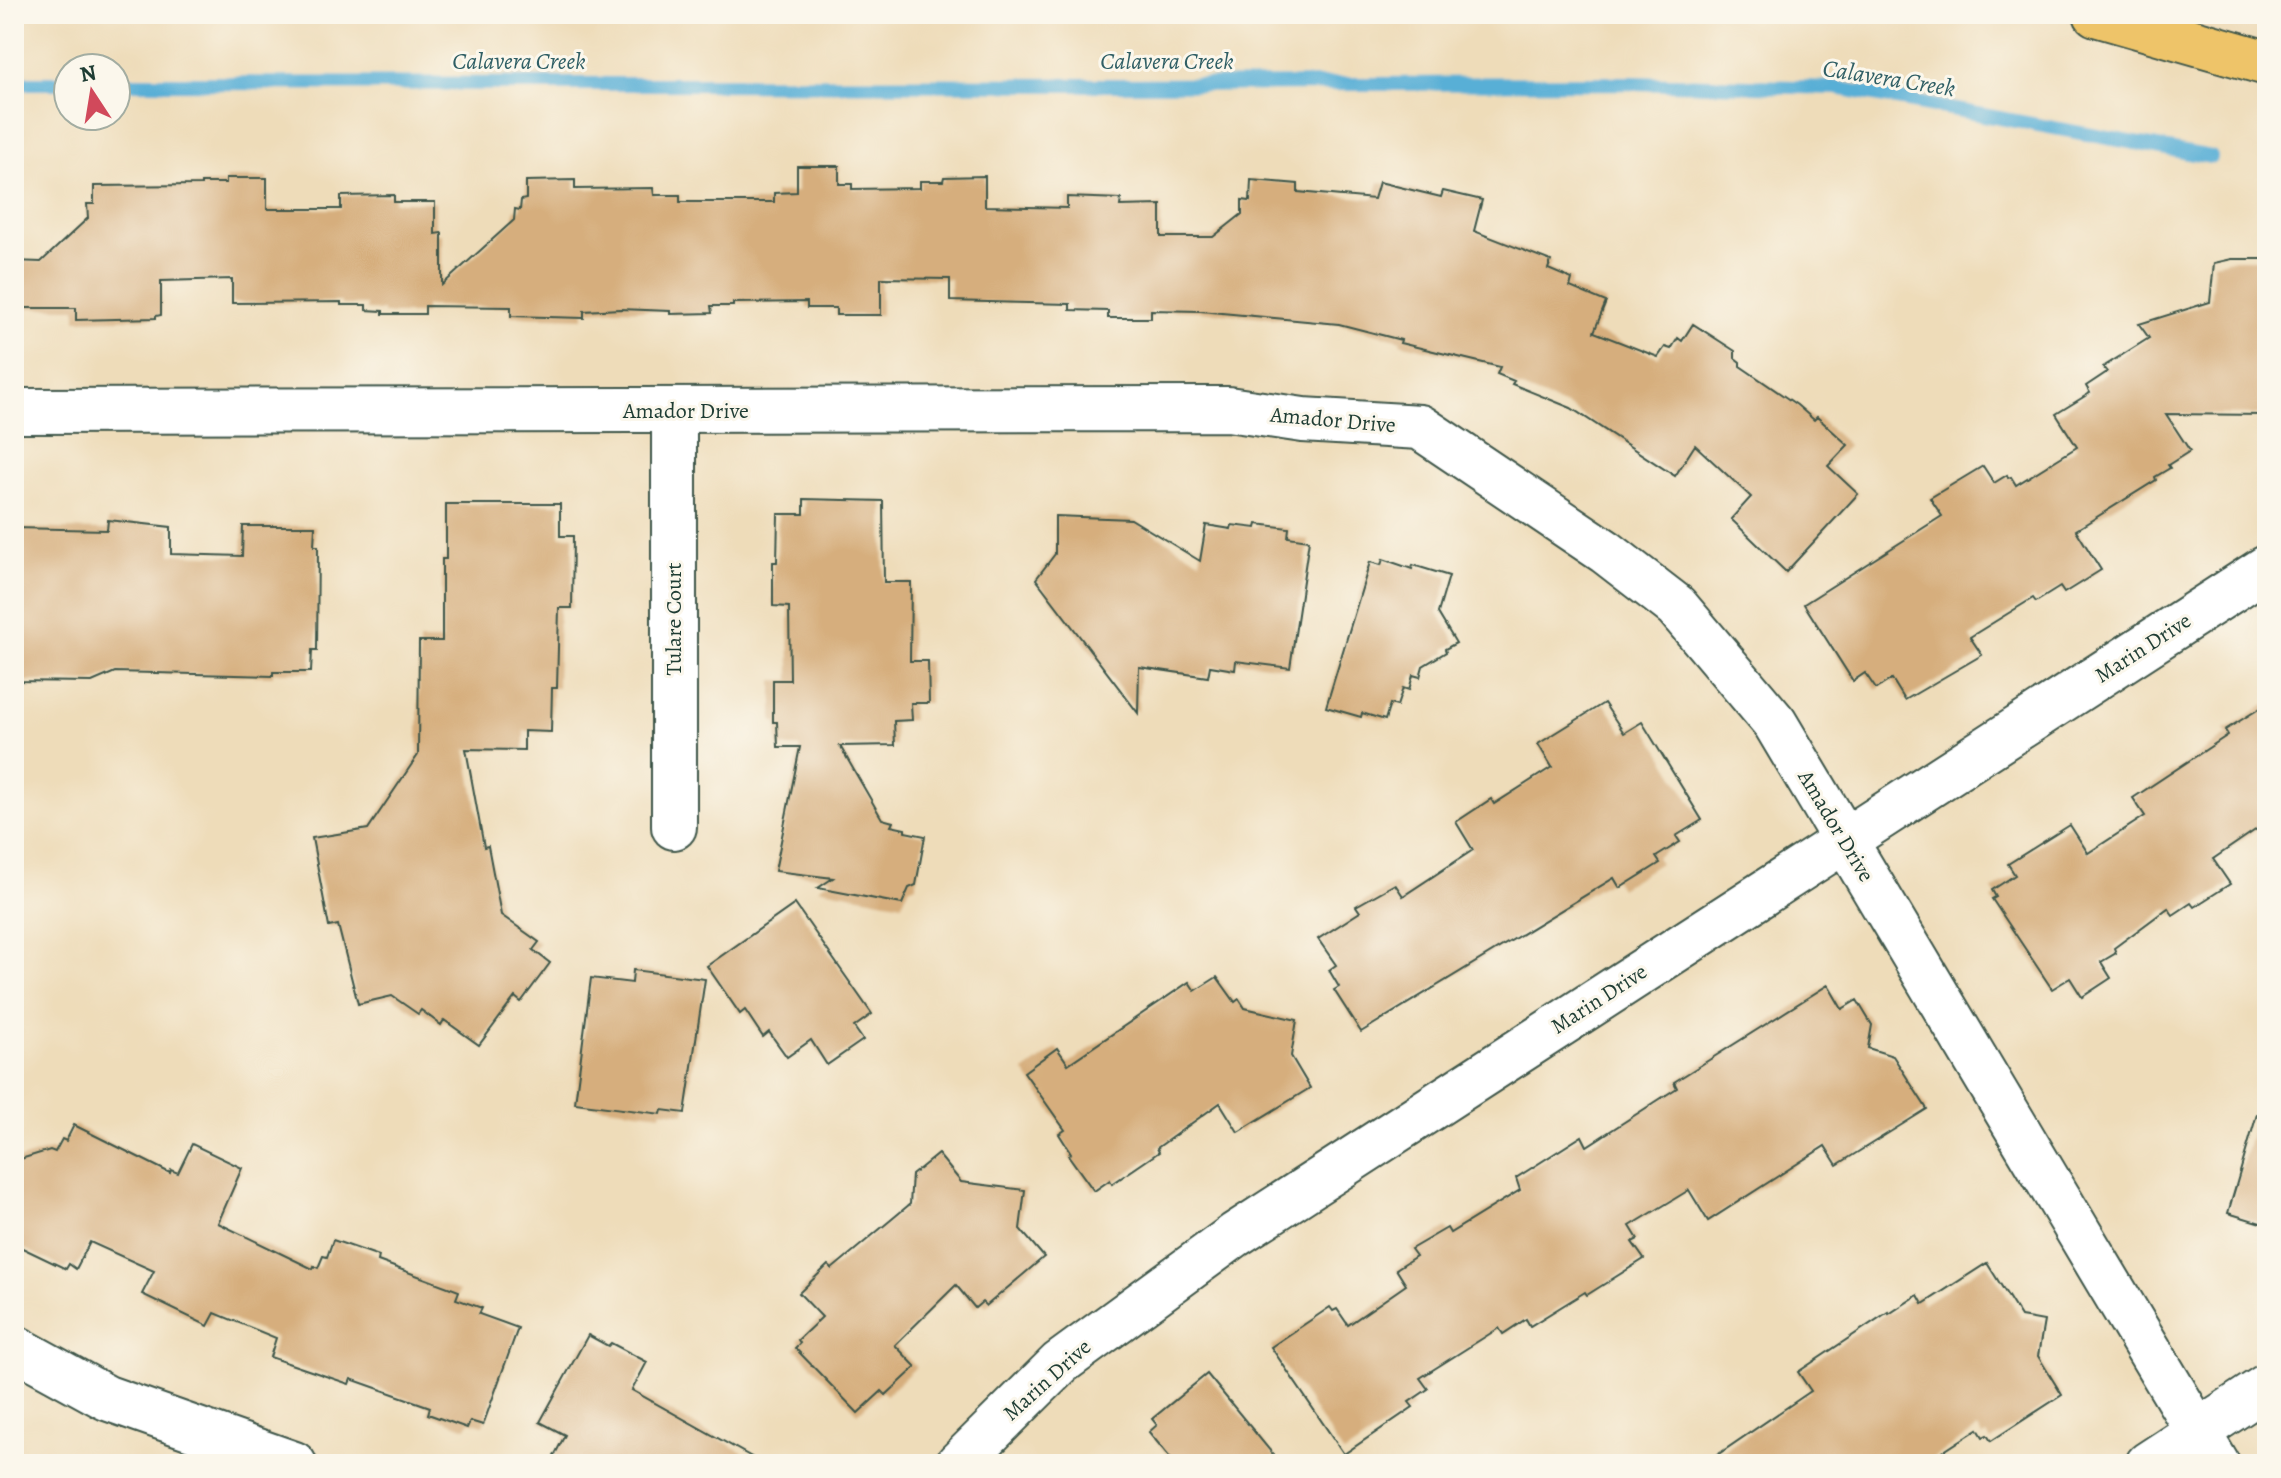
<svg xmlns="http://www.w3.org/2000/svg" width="2281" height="1478" font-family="Alegreya,serif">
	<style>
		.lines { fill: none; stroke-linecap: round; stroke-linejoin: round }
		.stream { stroke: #59afd6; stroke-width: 14 }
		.building { fill: #d6ae7d }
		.minor-casing { stroke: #3e5548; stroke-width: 48 }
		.major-casing { stroke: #3e5548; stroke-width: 48 }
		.minor { stroke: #fff; stroke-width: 44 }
		.major { stroke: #eec469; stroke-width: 44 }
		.labels { text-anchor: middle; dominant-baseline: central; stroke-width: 6; stroke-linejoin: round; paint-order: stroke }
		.street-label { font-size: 22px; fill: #1f3d34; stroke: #fbf7ec }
		.water-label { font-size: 24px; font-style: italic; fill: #305f65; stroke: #fbf7ec }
	</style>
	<rect width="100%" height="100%" fill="#fbf7ec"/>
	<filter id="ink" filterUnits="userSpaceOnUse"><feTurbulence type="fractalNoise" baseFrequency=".0125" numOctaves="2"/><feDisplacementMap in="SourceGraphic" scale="16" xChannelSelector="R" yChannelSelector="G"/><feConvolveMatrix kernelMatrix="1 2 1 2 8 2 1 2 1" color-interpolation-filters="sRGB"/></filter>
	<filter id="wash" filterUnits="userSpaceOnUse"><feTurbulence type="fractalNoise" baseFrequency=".006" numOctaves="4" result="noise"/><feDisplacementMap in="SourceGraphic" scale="32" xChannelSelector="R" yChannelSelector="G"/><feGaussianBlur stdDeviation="1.8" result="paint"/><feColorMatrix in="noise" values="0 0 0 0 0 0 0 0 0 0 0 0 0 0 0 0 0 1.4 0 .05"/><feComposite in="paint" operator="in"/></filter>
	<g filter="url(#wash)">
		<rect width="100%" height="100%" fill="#eedcb9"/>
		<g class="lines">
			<g class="stream">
				<path d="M14 83H68"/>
				<path d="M116 83 1118 85 1629 83 1837 88 2211 157"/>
			</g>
		</g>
		<g id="blocks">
			<g class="building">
				<path d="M797 166H839V184H852V189L920 188V181H943L944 177 985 176V206L1067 208V197L1121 199 1120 206 1161 205V237H1213L1242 214V200L1250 201 1251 180 1298 184V192L1374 199 1379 182 1441 197 1443 191 1482 200 1474 231 1551 261 1548 269 1572 279 1570 287 1606 302 1594 332 1658 357 1665 347 1671 349 1678 338 1682 341 1693 324 1735 351V358L1740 362V366L1797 405 1814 420 1817 417 1848 445 1828 466 1858 494 1786 572 1731 519 1751 497 1695 445 1675 476 1571 408 1512 384 1514 381 1497 374 1500 367 1400 343 1401 340 1339 324 1200 311 1151 310V318H1108V311L1070 310V304L950 301V279L881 278V315H836V308H807V302L733 303V306H711L712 313 670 314V311L620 309 584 311V318L511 316V307L425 306V314H383V311L366 310V305H341V302L232 303V279L161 281V315L156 316V318L76 320V308H14V261L41 262 88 218 87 204H94V186L201 185V183H226V178H267V209H341V196L394 195V202H435V234L442 233V285L514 220 515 209 520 210 521 200 526 199V181L575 180V189L653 188 654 195H680V202H774V193L797 192Z"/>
				<path d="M2232 259H2267V415L2166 414 2190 451 2168 465 2170 468 2155 477 2156 480 2076 530 2101 570 2064 593 2060 587 2036 602 2033 598 1970 637 1982 655 1905 700 1892 679 1876 689 1865 673 1853 681 1804 604 1942 516 1930 498 1983 466 1994 483 2007 475 2008 478 2011 477 2016 485 2077 447 2056 414 2090 393 2086 386 2107 372 2103 367 2149 338 2139 324 2210 302 2214 263Z"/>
				<path d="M804 499 883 501 884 582H911L910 661H928L929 703H911L912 720 894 721 895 745 840 746 882 819 893 822 891 826 905 829V832L925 836 916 885 909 888 902 904 818 888 833 878 775 871 800 747H778L777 722H773V680H790L789 607 773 606V562H777L778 514H804Z"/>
				<path d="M446 504H560V536H573L572 608H559L557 688H552L551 732 524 731V750L466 749 484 847 488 846 501 915 539 942 533 950 550 963 521 1002 515 997 479 1045 444 1020 441 1025 421 1010 418 1014 392 996 358 1004 338 925 329 927 312 838 368 829 418 755 419 641H442V559H446Z"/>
				<path d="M1055 516 1131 519 1200 561 1206 525 1231 529 1232 525 1256 528 1257 524 1289 528 1288 537 1309 540 1290 668 1236 661 1235 670 1210 666 1208 677 1139 667 1138 713 1036 579 1055 554Z"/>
				<path d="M108 520 171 527V554L242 556 243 526H315L314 546H318L317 650H312L311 672H273V676L115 672 92 682 14 681V528L107 530Z"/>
				<path d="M1383 559 1412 569 1413 565 1449 576 1438 613 1456 643 1445 649 1446 652 1423 666 1420 677 1413 675 1409 690 1403 688 1397 706 1390 704 1385 720 1362 713 1361 717 1326 707 1370 562 1381 565Z"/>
				<path d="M1604 703 1624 733 1642 722 1702 820 1676 836 1680 842 1656 857 1660 863 1620 888 1614 878 1361 1032 1334 990 1339 987 1329 970 1336 965 1318 939 1360 912 1356 906 1395 884 1403 896 1473 850 1456 822 1491 799 1494 804 1552 767 1538 744Z"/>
				<path d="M2267 704V822L2213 859 2230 884 2194 907 2191 903 2173 915 2168 908 2114 948 2116 953 2101 962 2111 978 2082 997 2070 978 2052 989 1992 899 1996 897 1992 890 2015 875 2008 864 2070 825 2088 853 2145 816 2133 798 2228 735 2225 730Z"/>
				<path d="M795 904 872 1014 854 1027 863 1040 827 1065 811 1040 787 1057 769 1032 763 1037 745 1010 740 1014 707 966Z"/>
				<path d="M633 970 705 979 685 1113 662 1110 661 1114 575 1103 591 978 632 983Z"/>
				<path d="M1217 977 1235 1002 1239 999 1245 1008 1297 1020 1291 1056 1310 1088 1238 1132 1220 1103 1157 1148 1159 1152 1112 1184 1110 1180 1094 1191 1068 1155 1071 1153 1059 1134 1065 1130 1024 1072 1057 1048 1068 1064 1189 982 1195 991Z"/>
				<path d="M1828 985 1842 1009 1857 1000 1872 1025 1868 1048 1893 1056 1927 1109 1837 1165 1825 1146 1708 1221 1689 1190 1630 1226 1638 1239 1632 1242 1644 1259 1587 1295 1585 1292 1530 1326 1526 1319 1503 1334 1499 1328 1420 1378 1428 1389 1409 1402 1413 1407 1344 1454 1271 1347 1330 1307 1333 1311 1337 1309 1348 1325 1406 1285 1396 1269 1416 1256 1411 1249 1447 1228 1450 1233 1520 1190 1516 1178 1582 1136 1587 1146 1677 1088 1674 1082Z"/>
				<path d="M2257 1114 2267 1115V1225L2228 1213Z"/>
				<path d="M74 1125 170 1173 171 1170 178 1173 192 1144 242 1168 218 1223 313 1269 314 1266 318 1268 323 1256 327 1257 333 1240 379 1256 378 1261 459 1291 456 1299 482 1308 479 1314 518 1328 483 1425 470 1421 467 1428 428 1414 430 1407 351 1379 349 1384 270 1357 276 1338 215 1313 208 1326 142 1294 154 1271 90 1242 76 1269 69 1264 66 1269 14 1244V1161L50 1150 55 1152 62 1139 66 1141Z"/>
				<path d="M938 1154 961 1182 1025 1190 1020 1229 1044 1257 986 1306 982 1302 975 1308 956 1285 895 1345 916 1367 886 1395 882 1391 858 1413 795 1348 800 1343 798 1340 822 1317 799 1293 828 1265 832 1269 910 1204 912 1175Z"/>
				<path d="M1987 1263 2021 1317 2044 1321 2038 1356 2062 1395 1991 1441 1987 1435 1983 1437 1978 1429 1924 1464H1704L1811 1391 1798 1372 1888 1312 1889 1314 1918 1295 1923 1304Z"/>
				<path d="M588 1335 608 1346 611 1343 647 1362 632 1390 764 1464H550L565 1435 540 1422Z"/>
				<path d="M1207 1374 1281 1464H1175L1149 1432 1157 1425 1152 1419Z"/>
			</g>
		</g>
	</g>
	<g filter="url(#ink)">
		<use href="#blocks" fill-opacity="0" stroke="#3e5548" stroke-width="2"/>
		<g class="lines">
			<defs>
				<g id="minor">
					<path d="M14 411 1228 409 1303 420 1420 427 1606 552 1676 606 1775 723 2217 1464"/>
					<path d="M674 827V410"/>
					<path d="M14 1347 107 1398 294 1464"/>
					<path d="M958 1464 1060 1363 1235 1235 2266 568"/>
					<path d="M2148 1464 2267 1386"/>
				</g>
				<path id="major" d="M2096 14 2267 63"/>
			</defs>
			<use href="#minor" class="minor-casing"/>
			<use href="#major" class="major-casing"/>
			<use href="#minor" class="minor"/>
			<use href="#major" class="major"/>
		</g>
	</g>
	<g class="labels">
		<g class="street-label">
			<text x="686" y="411">Amador Drive</text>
			<text transform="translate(1333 420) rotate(5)">Amador Drive</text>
			<text transform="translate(674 619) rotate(-90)">Tulare Court</text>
			<text transform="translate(2143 648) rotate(-33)">Marin Drive</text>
			<text transform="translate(1836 826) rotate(59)">Amador Drive</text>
			<text transform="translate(1599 999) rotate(-33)">Marin Drive</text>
			<text transform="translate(1047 1380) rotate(-42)">Marin Drive</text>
		</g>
		<g class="water-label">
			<text x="519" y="61">Calavera Creek</text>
			<text x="1167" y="61">Calavera Creek</text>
			<text transform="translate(1889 78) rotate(9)">Calavera Creek</text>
		</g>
	</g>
	<rect width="2281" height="1478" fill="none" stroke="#fbf7ec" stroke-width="48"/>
	<g transform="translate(92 92) rotate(348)"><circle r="38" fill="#fbf7ec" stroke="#a3ada2" stroke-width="2"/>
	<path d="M0-6L14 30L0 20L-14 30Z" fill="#d1495b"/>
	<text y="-12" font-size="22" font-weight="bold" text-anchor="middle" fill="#1f3d34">N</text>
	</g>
</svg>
